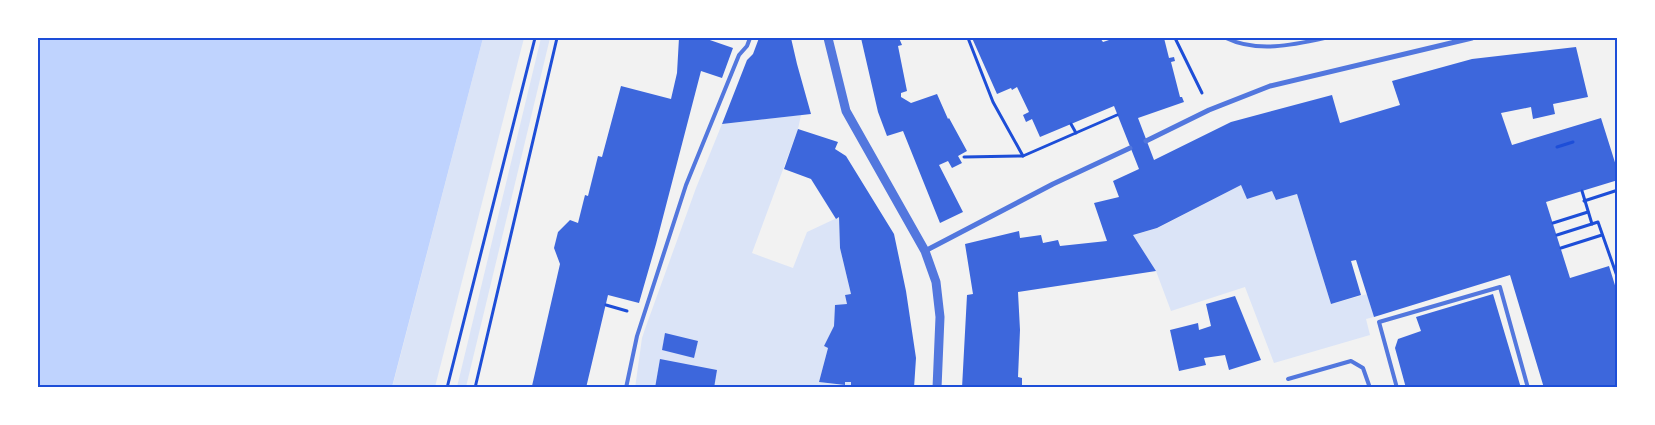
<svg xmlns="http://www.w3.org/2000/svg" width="1655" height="425" font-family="'Roboto Serif',serif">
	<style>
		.green { fill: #dbe4f7 }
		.water { fill: #bfd3fe }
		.building { fill: #3d67dc }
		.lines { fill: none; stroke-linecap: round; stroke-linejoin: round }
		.path { stroke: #1d4ed8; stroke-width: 3 }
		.service { stroke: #5277de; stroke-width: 4 }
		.minor { stroke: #5277de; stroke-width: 5 }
		.tertiary { stroke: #5277de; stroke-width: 9 }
		.neatline { fill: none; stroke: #1d4ed8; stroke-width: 2 }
	</style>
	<rect width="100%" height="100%" fill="#f2f2f2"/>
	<g class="green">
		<path d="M483 38H524L435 387 392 388Z"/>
		<path d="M541 38H550L466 387H457Z"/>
		<path d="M801 115 798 129 752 253 793 268 807 232 839 217 840 248 851 294 845 295 847 304 835 306 834 326 824 346 828 348 819 382 844 385 845 382H851V387L635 388 642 338 645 329 696 188 722 124Z"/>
		<path d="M1241 185 1272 191 1276 200 1297 194 1331 304 1367 294 1374 317 1366 319 1370 335 1274 363 1245 287 1171 311 1156 271 1133 235 1158 228Z"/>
	</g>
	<path class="water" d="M38 38H483L392 387H38Z"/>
	<g class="building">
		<path d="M679 38H704L733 48 722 78 701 71 656 244 639 303 608 295 586 388 532 386 560 264 554 248 558 232 570 220 578 223 585 195 588 196 598 156 602 157 621 86 671 99 677 73Z"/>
		<path d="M759 38H791L797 64 811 114 722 124 747 60 753 54Z"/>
		<path d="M861 38H899L902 45 898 46 907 91 901 93V97L911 103 937 94 948 119 949 118 967 151 958 156 962 163 952 168 948 161 939 165 963 212 940 223 903 131 887 136 878 112Z"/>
		<path d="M972 38H1100L1103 42 1115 38H1164L1169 58 1174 57 1175 61 1171 62 1180 97H1182L1184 102 1138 118 1154 160 1231 122 1332 95 1340 123 1400 105 1392 81 1472 59 1576 47 1588 97 1553 104 1555 114 1533 119 1531 107 1501 113 1512 145 1601 118 1618 172V180L1546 202 1570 278 1609 266 1618 295V388H1544L1510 275 1374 317 1356 260 1351 261 1361 295 1331 304 1297 194 1276 200 1272 191 1247 199 1241 185 1157 228 1133 235 1156 271 1018 292 1020 330 1018 377 1022 378V388H962L967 295 973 294 965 244 1019 231 1020 238 1041 235 1043 243 1058 240 1060 246 1107 241 1094 203 1119 197 1113 181 1139 169 1114 106 1040 137 1032 119 1026 122 1023 115 1029 112 1017 87 1012 90 1011 88 997 94Z"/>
		<path d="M798 129 838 142 835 149 846 156 894 234 906 291 916 358 914 388H851V382H845V385L819 382 828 348 824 346 834 326 835 305 847 304 845 295 851 294 840 248 839 217 836 219 811 179 784 169Z"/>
		<path d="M1493 294 1521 388H1406L1395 348 1398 339 1421 331 1416 317Z"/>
		<path d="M1235 296 1261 360 1229 370 1225 355 1204 358 1206 365 1179 371 1170 330 1198 323 1199 330 1211 326 1206 304Z"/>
		<path d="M665 333 698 341 694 358 662 350Z"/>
		<path d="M660 359 717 370 714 388H655Z"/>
	</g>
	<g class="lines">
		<g class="path">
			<path d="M968 38 993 102 1023 156"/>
			<path d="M1175 38 1202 93"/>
			<path d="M1071 124 1076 133"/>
			<path d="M1557 147 1573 142"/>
			<path d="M964 157 1023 156 1117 115"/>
			<path d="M1582 191 1592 224"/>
			<path d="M1584 201 1618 190"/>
			<path d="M1553 223 1588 212"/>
			<path d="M1557 235 1598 222 1618 279"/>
			<path d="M1561 248 1602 235"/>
			<path d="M606 305 627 311"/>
			<path d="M447 388 535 38"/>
			<path d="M475 388 557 38"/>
		</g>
		<g class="service">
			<path d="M1226 38C1257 53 1293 45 1325 38"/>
			<path d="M1288 379 1351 361 1363 368 1370 388"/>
			<path d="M626 388 637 336 686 185 739 55 747 46 750 38"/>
			<path d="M1397 388 1379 322 1500 287 1528 388"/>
		</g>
		<g class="minor">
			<path d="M1146 141 1209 110 1270 86 1472 38"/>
			<path d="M925 251 1053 184 1130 148"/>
		</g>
		<path class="tertiary" d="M828 38 846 111 925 251 936 282 940 317 937 388"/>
	</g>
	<rect width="1655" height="425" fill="none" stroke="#ffffff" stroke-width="78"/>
	<rect x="39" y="39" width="1577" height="347" class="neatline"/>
</svg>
